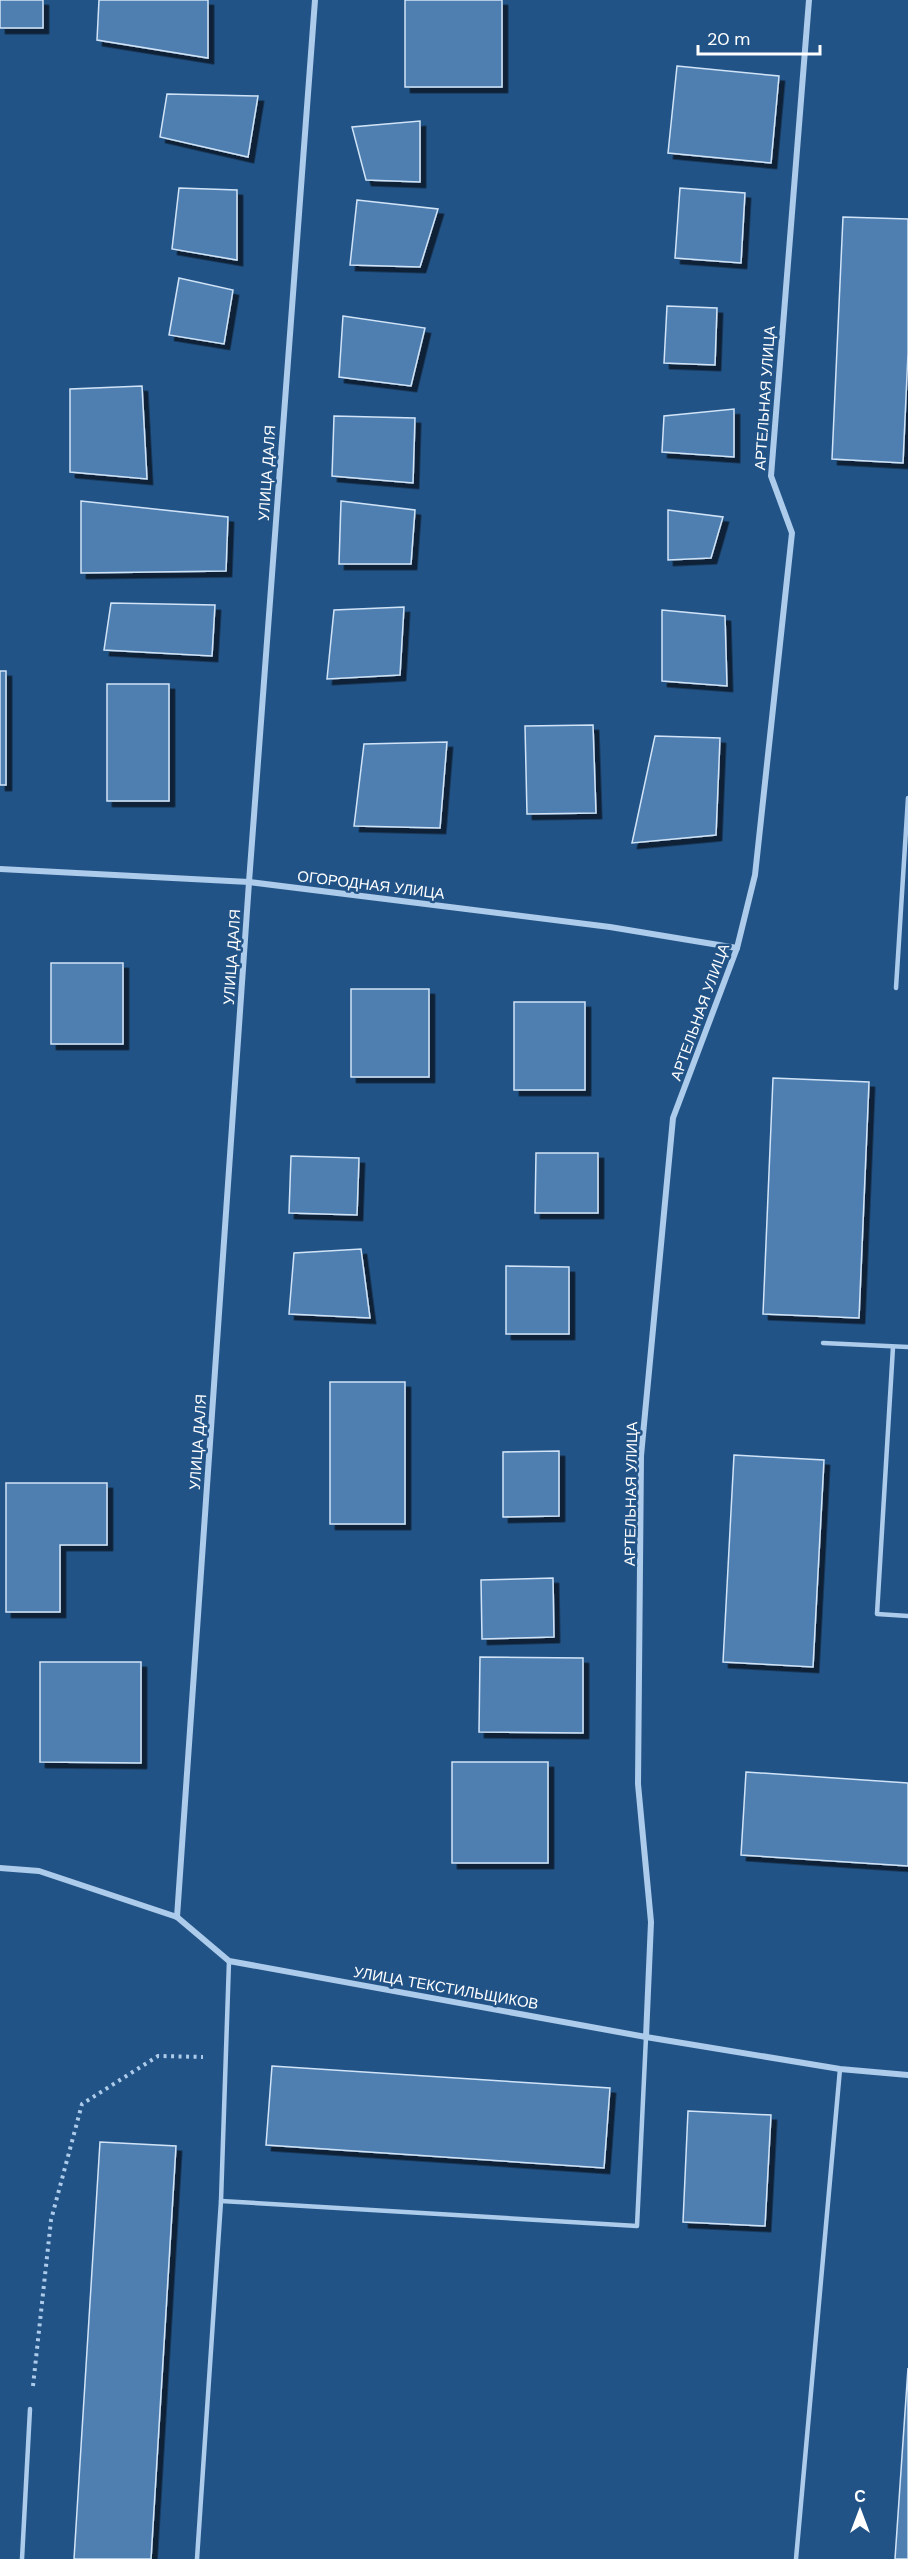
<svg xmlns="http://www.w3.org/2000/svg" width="908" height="2559" font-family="'DM Sans',sans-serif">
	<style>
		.building { fill: #4f7fb1; stroke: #d1e4f7; stroke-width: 1.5; filter: url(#shadow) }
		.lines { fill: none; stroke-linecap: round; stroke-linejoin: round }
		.path { stroke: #adcbea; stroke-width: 4; stroke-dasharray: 3 4.5; stroke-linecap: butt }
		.lane { stroke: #adcbea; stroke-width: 4.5 }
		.street { stroke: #adcbea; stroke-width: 6 }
		.labels { text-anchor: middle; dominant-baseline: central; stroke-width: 5; stroke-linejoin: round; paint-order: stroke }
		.street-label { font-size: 15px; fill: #fff; stroke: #225387 }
	</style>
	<defs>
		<filter id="shadow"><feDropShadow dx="5.5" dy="5.5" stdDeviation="0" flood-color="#0009"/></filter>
	</defs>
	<rect width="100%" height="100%" fill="#225387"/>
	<g class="building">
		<rect x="0" y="0" width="43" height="28"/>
		<path d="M99 0H208V58L97 40Z"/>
		<rect x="405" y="0" width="97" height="87"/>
		<path d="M677 66 779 76 771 163 668 153Z"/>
		<path d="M167 94 258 96 248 157 160 137Z"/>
		<path d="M420 121V182L366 180 352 127Z"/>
		<path d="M179 188 237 190V260L172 249Z"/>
		<path d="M680 188 745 193 741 263 675 258Z"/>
		<path d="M357 200 438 209 420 267 350 265Z"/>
		<path d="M843 217 908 219V353L903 463 832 459Z"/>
		<path d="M179 278 233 290 224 344 169 335Z"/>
		<path d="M667 306 717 308 715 365 664 363Z"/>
		<path d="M343 316 425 328 411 386 339 377Z"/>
		<path d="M142 386 147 479 70 472V389Z"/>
		<path d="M734 409V457L662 452 664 416Z"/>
		<path d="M334 416 415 418 413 483 332 476Z"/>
		<path d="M81 501 228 517 226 571 81 573Z"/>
		<path d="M341 501 415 510 411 564H339Z"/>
		<path d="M668 510 723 517 711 558 668 560Z"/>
		<path d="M111 603 215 605 212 656 104 650Z"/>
		<path d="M404 607 400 675 327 679 334 610Z"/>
		<path d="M662 610 725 616 727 686 662 681Z"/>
		<rect x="0" y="671" width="6" height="114"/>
		<rect x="107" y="684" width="62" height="117"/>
		<path d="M593 725 596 813 527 814 525 726Z"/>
		<path d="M655 736 720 738 716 835 632 843Z"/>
		<path d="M447 742 440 828 354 826 364 744Z"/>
		<rect x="51" y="963" width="72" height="81"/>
		<rect x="351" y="989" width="78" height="88"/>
		<rect x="514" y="1002" width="71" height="88"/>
		<path d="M773 1078 869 1082 859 1318 763 1314Z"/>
		<path d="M536 1153H598V1213H535Z"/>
		<path d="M291 1156 359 1158 357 1215 289 1213Z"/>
		<path d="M361 1249 370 1318 289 1314 294 1253Z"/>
		<path d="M506 1266 569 1267V1334H506Z"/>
		<rect x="330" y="1382" width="75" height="142"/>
		<path d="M559 1451V1516L503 1517V1452Z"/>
		<path d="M734 1455 824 1460 813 1667 723 1662Z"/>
		<path d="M6 1483H107V1545H60V1612H6Z"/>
		<path d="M553 1578 554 1637 482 1639 481 1580Z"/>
		<path d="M480 1657 583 1658V1733L479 1732Z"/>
		<path d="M40 1662H141V1763L40 1762Z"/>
		<rect x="452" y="1762" width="96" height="101"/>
		<path d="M746 1772 908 1783V1866L741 1855Z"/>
		<path d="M272 2066 610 2088 604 2168 266 2145Z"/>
		<path d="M688 2111 771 2115 765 2226 683 2222Z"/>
		<path d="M100 2142 176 2146 151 2559H74Z"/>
		<path d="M908 2368V2559H895Z"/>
	</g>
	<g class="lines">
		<path class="path" d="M33 2386 51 2220 82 2104 158 2056 203 2057"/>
		<g class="lane">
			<path d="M896 988 908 798"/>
			<path d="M823 1343 908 1347"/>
			<path d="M893 1347 877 1614 908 1616"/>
			<path d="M221 2201 637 2226 646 2037"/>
			<path d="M22 2559 30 2409"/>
			<path d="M197 2559 221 2201 229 1961"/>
			<path d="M796 2559 840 2069"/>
		</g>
		<g class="street">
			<path d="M0 869 249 882 610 927 737 948"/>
			<path d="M0 1868 39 1871 177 1917 229 1961 646 2037 840 2069 908 2075"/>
			<path d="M177 1917 249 882 315 0"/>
			<path d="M646 2037 651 1922 638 1784 641 1456 673 1118 737 948 755 875 792 533 771 476 809 0"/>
		</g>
	</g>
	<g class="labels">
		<g class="street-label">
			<text transform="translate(765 398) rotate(-86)">АРТЕЛЬНАЯ УЛИЦА</text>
			<text transform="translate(267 473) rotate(-86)">УЛИЦА ДАЛЯ</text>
			<text transform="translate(371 885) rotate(7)">ОГОРОДНАЯ УЛИЦА</text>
			<text transform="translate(232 957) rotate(-86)">УЛИЦА ДАЛЯ</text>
			<text transform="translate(700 1012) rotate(-70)">АРТЕЛЬНАЯ УЛИЦА</text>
			<text transform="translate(198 1442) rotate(-86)">УЛИЦА ДАЛЯ</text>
			<text transform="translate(631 1494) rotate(-89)">АРТЕЛЬНАЯ УЛИЦА</text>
			<text transform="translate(446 1988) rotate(10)">УЛИЦА ТЕКСТИЛЬЩИКОВ</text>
		</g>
	</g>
	<g transform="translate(860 2511)" stroke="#225387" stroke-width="4.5" paint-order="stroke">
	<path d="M0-4.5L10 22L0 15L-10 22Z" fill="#ffffff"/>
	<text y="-9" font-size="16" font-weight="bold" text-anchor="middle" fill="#ffffff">С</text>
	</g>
	<path d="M698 45v9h122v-9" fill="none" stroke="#ffffff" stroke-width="3"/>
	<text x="707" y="45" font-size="18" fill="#ffffff" stroke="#225387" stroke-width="4.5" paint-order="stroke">20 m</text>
</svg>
